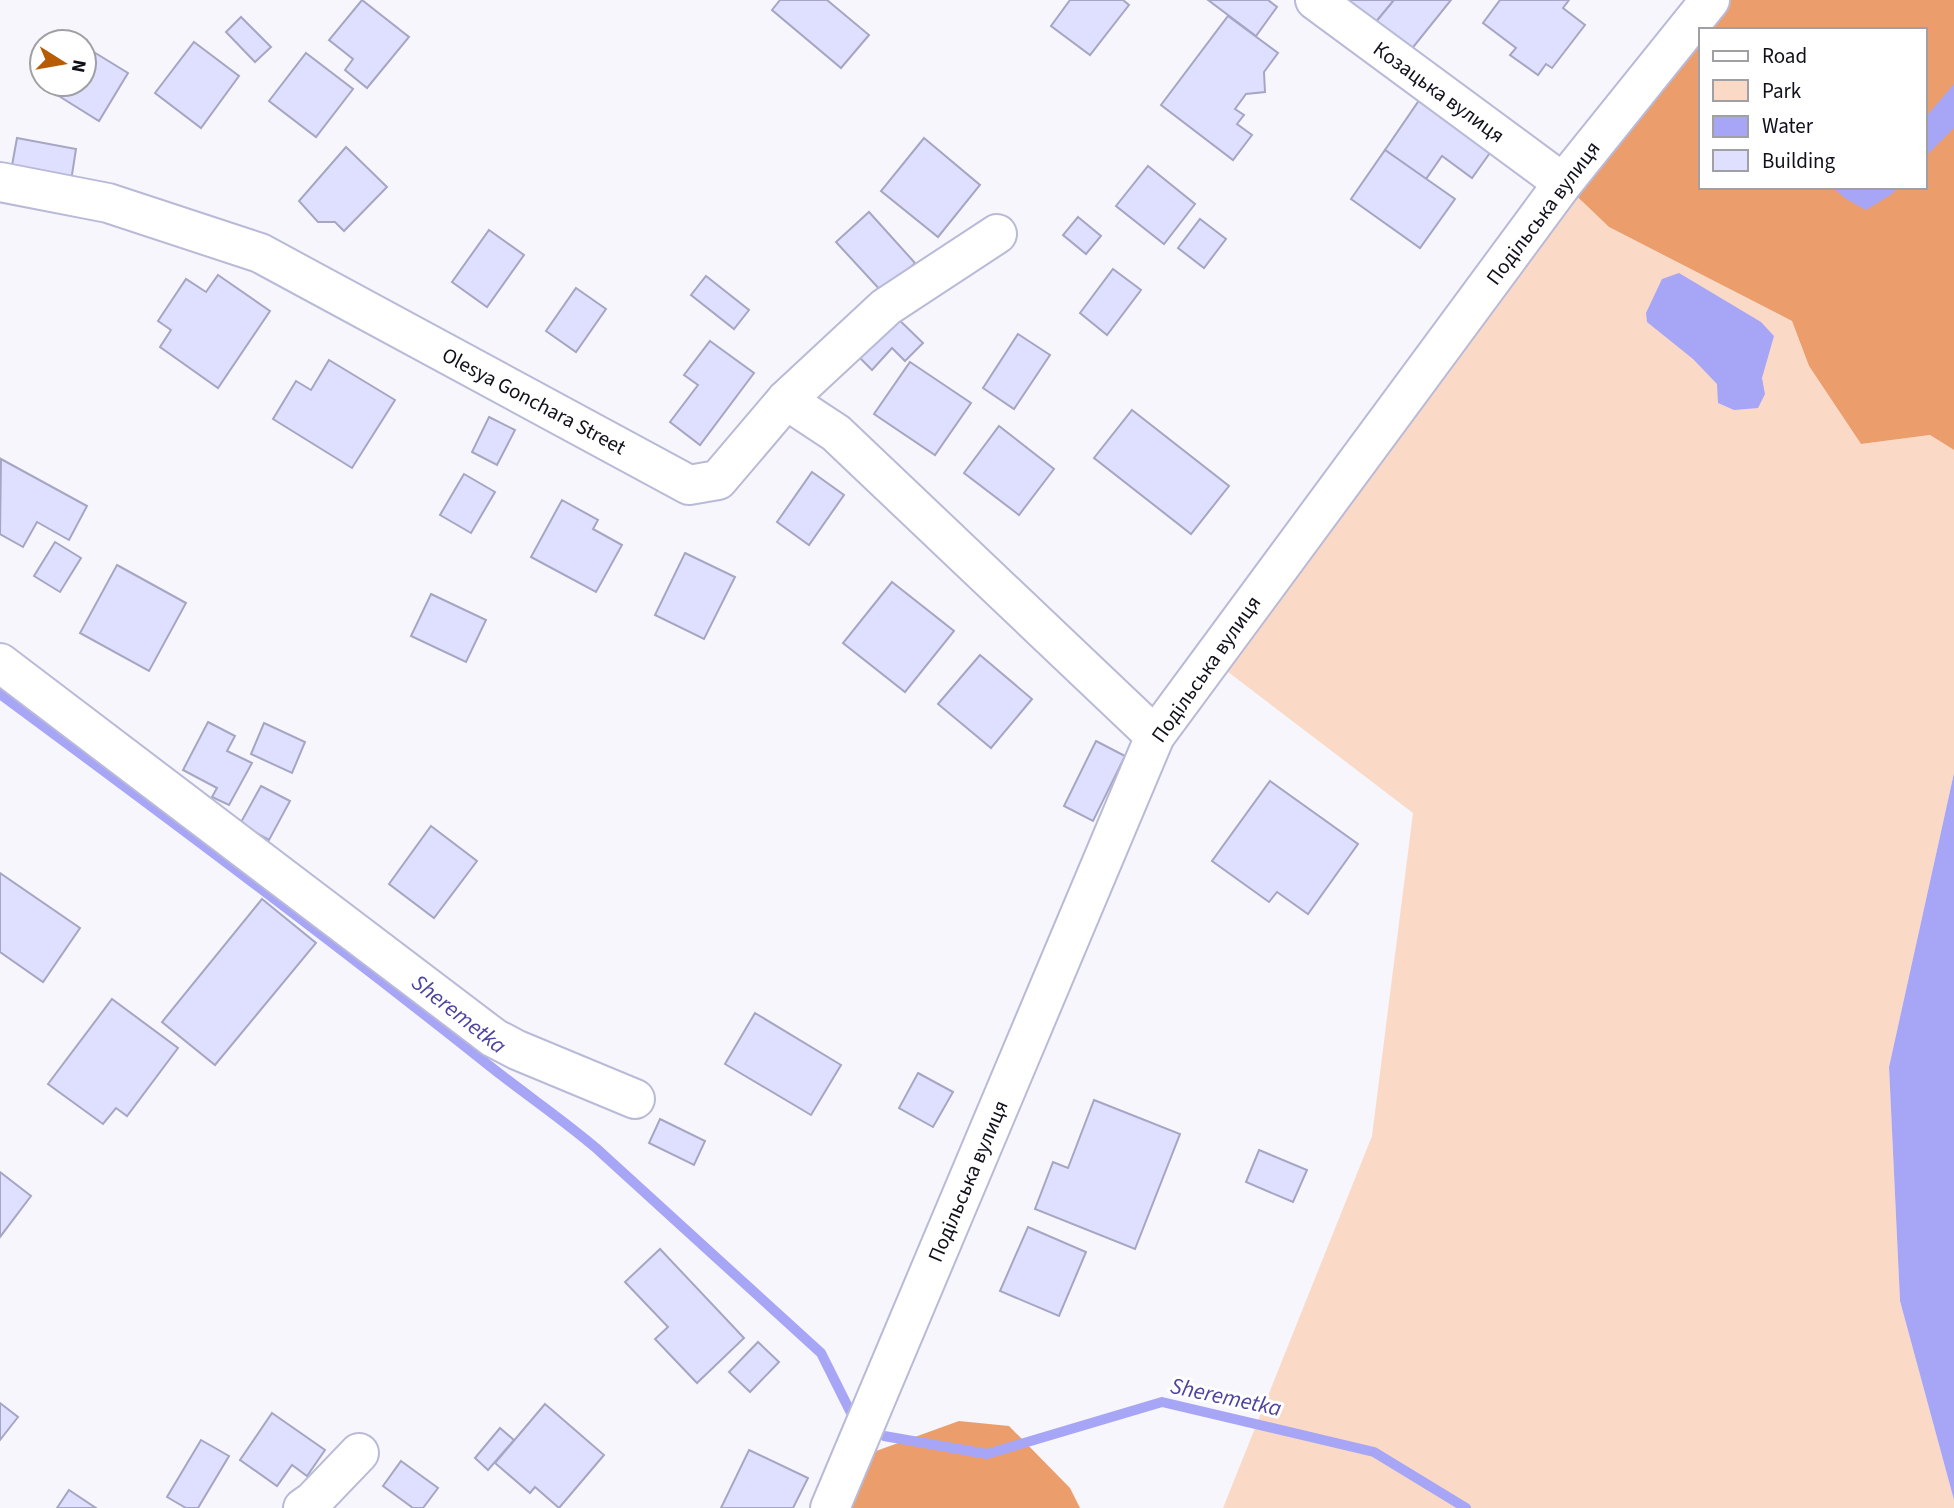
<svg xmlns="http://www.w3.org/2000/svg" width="1954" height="1508" font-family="'Source Sans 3',sans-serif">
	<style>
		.green { fill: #fadac7 }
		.forest { fill: #eb9e6b; fill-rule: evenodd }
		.water { fill: #a7a5f5 }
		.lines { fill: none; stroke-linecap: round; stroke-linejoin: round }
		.stream { stroke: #a7a5f5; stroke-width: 10 }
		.building { fill: #dfe0ff; stroke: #a6a6c4; stroke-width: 2 }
		.minor-casing { stroke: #b9bad8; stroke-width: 42 }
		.minor { stroke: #fff; stroke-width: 38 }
		.labels { text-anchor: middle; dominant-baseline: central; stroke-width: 6; stroke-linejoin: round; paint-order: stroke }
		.street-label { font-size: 21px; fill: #11111c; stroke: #fff }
		.water-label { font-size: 23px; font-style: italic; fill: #4f43a0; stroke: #fff }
	</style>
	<rect width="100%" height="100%" fill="#f6f6fc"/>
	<path class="green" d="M1563 183 1609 227 1792 321 1809 366 1861 444 1930 435 1954 450V773L1889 1067 1900 1301 1954 1500V1508H1223L1372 1136 1413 813 1211 659Z"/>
	<g class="forest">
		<path d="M1710 0H1954V450L1930 435 1861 444 1809 366 1792 321 1609 227 1563 183ZM1700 30H1924V187H1700Z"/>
		<path d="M959 1421 1009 1426 1070 1488 1080 1508H849L876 1451Z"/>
	</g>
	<g class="water">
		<path d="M1954 84V128L1924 158V119Z"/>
		<path d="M1832 187H1898L1892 194 1866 210 1846 199Z"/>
		<path d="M1679 273 1761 322 1774 336 1762 378 1765 394 1758 408 1734 410 1718 403 1717 384 1693 359 1647 322 1646 313 1662 279Z"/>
		<path d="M1954 773V1500L1900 1301 1889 1067Z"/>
	</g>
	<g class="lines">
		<g class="stream">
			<path d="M0 694C165 816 330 939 491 1067 525 1094 562 1119 596 1148L821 1353 850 1411"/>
			<path d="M884 1436 987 1454 1162 1402 1374 1452 1466 1508"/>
		</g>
	</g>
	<g class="building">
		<path d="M362 0 409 37 367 88 345 70 353 59 329 40Z"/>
		<path d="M780 0H827L869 35 841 68 772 10Z"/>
		<path d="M1070 0H1123L1129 5 1090 55 1051 26Z"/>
		<path d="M1208 0H1268L1277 7 1256 36Z"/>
		<path d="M1346 0H1394L1375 23Z"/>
		<path d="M1394 0H1451L1410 51 1375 23Z"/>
		<path d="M1500 0H1569L1563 8 1585 25 1552 68 1546 64 1538 75 1510 55 1516 48 1483 23Z"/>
		<path d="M1228 16 1278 53 1264 72 1265 92 1246 94 1235 109 1244 115 1237 124 1252 135 1233 160 1161 105Z"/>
		<path d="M241 17 271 47 255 62 226 32Z"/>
		<path d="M194 42 239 76 201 128 155 93Z"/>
		<path d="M84 46 128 73 99 121 54 93 59 84H84Z"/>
		<path d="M306 53 353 89 316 137 269 101Z"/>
		<path d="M1420 99 1492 150 1472 178 1442 156 1426 179 1385 150Z"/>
		<path d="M17 138 76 149 71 181 11 171Z"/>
		<path d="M924 138 980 185 938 237 881 191Z"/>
		<path d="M346 147 387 187 344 231 335 222H318L299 201Z"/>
		<path d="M1385 150 1455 199 1420 248 1351 199Z"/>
		<path d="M1148 166 1195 204 1164 244 1116 206Z"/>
		<path d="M869 212 915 263 883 293 836 242Z"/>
		<path d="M1078 217 1101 236 1086 254 1063 235Z"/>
		<path d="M1200 219 1226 239 1204 268 1178 248Z"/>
		<path d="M489 230 524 255 487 307 452 282Z"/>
		<path d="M1113 269 1141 290 1107 335 1080 313Z"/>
		<path d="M218 275 270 311 218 388 160 347 171 330 158 321 186 279 206 292Z"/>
		<path d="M706 276 749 310 734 329 691 295Z"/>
		<path d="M576 288 606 309 576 352 546 331Z"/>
		<path d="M891 312 923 343 905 361 892 348 872 370 853 351Z"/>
		<path d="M1018 334 1050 355 1014 409 983 388Z"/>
		<path d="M710 341 754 373 700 445 670 422 698 385 684 375Z"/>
		<path d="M329 360 395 400 352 468 273 419 296 381 311 390Z"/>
		<path d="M910 362 971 403 935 455 874 414Z"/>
		<path d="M1132 410 1229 486 1191 534 1094 458Z"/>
		<path d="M489 417 515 430 497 465 472 452Z"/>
		<path d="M999 426 1054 469 1019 515 964 473Z"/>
		<path d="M1 459 87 506 69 540 37 522 23 547 0 534Z"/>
		<path d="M812 472 844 495 809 545 777 522Z"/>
		<path d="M464 474 495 492 471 533 440 515Z"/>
		<path d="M562 500 598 520 593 529 622 545 596 592 531 557Z"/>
		<path d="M55 542 81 558 60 592 34 576Z"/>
		<path d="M685 553 735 577 704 639 655 615Z"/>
		<path d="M117 565 186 603 149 671 80 633Z"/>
		<path d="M892 582 954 631 905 692 843 643Z"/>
		<path d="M431 594 486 620 466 662 411 636Z"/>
		<path d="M980 655 1032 699 991 748 938 704Z"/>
		<path d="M208 722 235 736 227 751 252 763 229 805 212 797 217 788 183 770Z"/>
		<path d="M264 723 305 742 292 773 251 754Z"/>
		<path d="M1096 741 1125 756 1093 821 1064 806Z"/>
		<path d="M1270 781 1358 844 1308 914 1277 892 1269 902 1212 861Z"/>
		<path d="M261 786 290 801 269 840 240 824Z"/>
		<path d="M431 826 477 861 434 918 389 884Z"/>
		<path d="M0 873 80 928 43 982 0 952Z"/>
		<path d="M262 899 316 943 215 1065 162 1022Z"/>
		<path d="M112 999 178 1048 127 1116 116 1108 103 1124 48 1084Z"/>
		<path d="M755 1013 841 1065 811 1115 725 1064Z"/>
		<path d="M918 1073 953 1092 933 1127 899 1108Z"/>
		<path d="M1094 1100 1180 1134 1135 1249 1035 1209 1053 1162 1068 1168Z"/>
		<path d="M660 1119 705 1141 694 1165 649 1143Z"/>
		<path d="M1259 1150 1307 1170 1293 1202 1246 1182Z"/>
		<path d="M0 1172 31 1196 0 1237Z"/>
		<path d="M1028 1227 1086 1252 1059 1316 1000 1291Z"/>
		<path d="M660 1249 744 1338 697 1383 655 1339 668 1327 625 1282Z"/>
		<path d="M758 1342 779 1362 750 1392 729 1372Z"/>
		<path d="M0 1403 18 1417 0 1440Z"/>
		<path d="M545 1404 604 1455 559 1508 535 1487 530 1493 495 1463Z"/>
		<path d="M272 1413 325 1450 307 1476 292 1465 277 1486 240 1460Z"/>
		<path d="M500 1428 514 1440 488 1470 475 1458Z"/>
		<path d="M201 1440 229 1456 198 1508H186L167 1497Z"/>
		<path d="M749 1450 808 1478 793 1508H721Z"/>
		<path d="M401 1461 438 1488 423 1508H413L383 1486Z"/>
		<path d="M69 1490 96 1508H57Z"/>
	</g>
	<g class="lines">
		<defs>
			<g id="minor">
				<path d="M1315 0 1563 183"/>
				<path d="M0 182 108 203 260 253 689 485 718 480 786 400 886 307 997 234"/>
				<path d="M786 400 836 433 1155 736"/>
				<path d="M0 663 494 1038 517 1050 635 1099"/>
				<path d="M303 1508 313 1501 359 1453"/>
				<path d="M830 1508 1155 736 1563 183 1710 0"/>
			</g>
		</defs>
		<use href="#minor" class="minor-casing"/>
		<use href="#minor" class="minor"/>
	</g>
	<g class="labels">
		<g class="street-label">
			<text transform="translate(1439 92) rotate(36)">Козацька вулиця</text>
			<text transform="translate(1543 213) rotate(-53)">Подільська вулиця</text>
			<text transform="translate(534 401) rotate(28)">Olesya Gonchara Street</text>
			<text transform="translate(1206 669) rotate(-55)">Подільська вулиця</text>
			<text transform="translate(968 1181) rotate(-67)">Подільська вулиця</text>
		</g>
		<g class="water-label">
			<text transform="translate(459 1014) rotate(38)">Sheremetka</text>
			<text transform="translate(1226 1397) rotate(12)">Sheremetka</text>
		</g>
	</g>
	<rect x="1699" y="28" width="228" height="161" fill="#ffffff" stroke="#a0a0a4" stroke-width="2"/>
	<rect x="1713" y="51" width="35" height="10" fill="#ffffff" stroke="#a0a0a4" stroke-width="2"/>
	<text x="1762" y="63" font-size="21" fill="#11111c">Road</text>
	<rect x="1713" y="80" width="35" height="21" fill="#fadac7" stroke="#a0a0a4" stroke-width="2"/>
	<text x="1762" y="98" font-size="21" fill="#11111c">Park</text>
	<rect x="1713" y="116" width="35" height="21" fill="#a7a5f5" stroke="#a0a0a4" stroke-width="2"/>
	<text x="1762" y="133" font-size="21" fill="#11111c">Water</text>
	<rect x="1713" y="150" width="35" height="21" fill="#dfe0ff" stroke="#a0a0a4" stroke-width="2"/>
	<text x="1762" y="168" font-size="21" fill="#11111c">Building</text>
	<g transform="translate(63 63) rotate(101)"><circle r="33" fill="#ffffff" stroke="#a0a0a4" stroke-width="2"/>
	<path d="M0-5L12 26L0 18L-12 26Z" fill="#b85c04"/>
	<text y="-10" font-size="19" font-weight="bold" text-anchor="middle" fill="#11111c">N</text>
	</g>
</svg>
